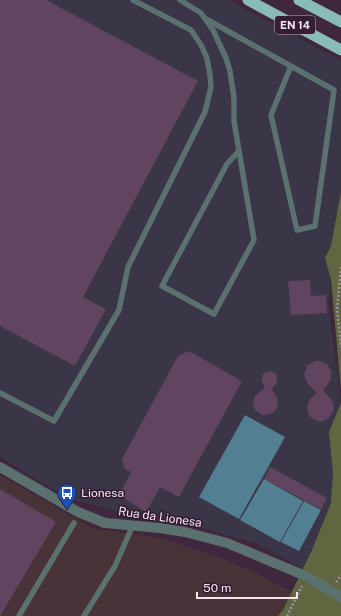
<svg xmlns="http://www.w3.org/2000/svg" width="341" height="616" font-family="'Public Sans',sans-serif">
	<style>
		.commercial { fill: #473338 }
		.industrial { fill: #3a3647 }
		.forest { fill: #606640 }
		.water { fill: #528092 }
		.building { fill: #604460 }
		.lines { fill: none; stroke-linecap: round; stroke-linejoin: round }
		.path { stroke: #9f8c9e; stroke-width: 2.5; stroke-dasharray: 2 2; stroke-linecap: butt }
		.service { stroke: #5b716f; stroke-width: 5.5 }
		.tertiary { stroke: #5b716f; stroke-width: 10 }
		.trunk { stroke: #8abcb7; stroke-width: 11 }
		.labels { text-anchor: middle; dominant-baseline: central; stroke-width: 3.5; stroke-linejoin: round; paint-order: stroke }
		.shield { fill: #341e34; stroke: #baa9ba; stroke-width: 1 }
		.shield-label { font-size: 11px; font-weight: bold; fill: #f4e5f3 }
		.poi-label { font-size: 12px; fill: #f4e5f3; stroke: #341e34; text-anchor: start }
		.street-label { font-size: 12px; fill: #f4e5f3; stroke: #341e34 }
	</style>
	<rect width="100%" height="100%" fill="#3f283e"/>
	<path class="commercial" d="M0 475 92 528 160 538 218 557 259 574 280 586 293 592 282 616H0Z"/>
	<path class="industrial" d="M0 0H228L341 61V193L328 302 341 402V557L328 583 257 543 201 528 138 516 70 499 0 457Z"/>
	<g class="forest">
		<path d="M341 192V391L331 279 325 258 331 246Z"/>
		<path d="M341 403V616H278L283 610 312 550 331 503 333 473 329 432Z"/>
	</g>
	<g class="water">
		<path d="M245 415 285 437 239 519 199 497Z"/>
		<path d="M264 479 303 501 280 542 240 520Z"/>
		<path d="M304 501 321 510 299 551 281 542Z"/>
	</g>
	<g class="building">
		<path d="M0 0H46L198 81 83 297 106 309 75 366 0 326Z"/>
		<path d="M310 280 311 296 326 295 327 313 291 315 288 281Z"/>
		<path d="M189 351 242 381 179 497 160 487 146 512 119 495 131 472 125 469 122 459 178 356Z"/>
		<path d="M315 361H319L327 364 332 372 330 381 323 390 332 400 334 409 330 417 322 422 317 421 309 416 307 407 310 399 317 393 307 383 304 374 307 366Z"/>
		<path d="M270 371 275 373 277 377V382L272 389 277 398 278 406 273 413 265 415H262L255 410 253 402 255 396 265 388 262 381V376L265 372Z"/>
		<path d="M270 467 327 498 321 509 264 479Z"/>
		<path d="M0 489 56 522 0 616Z"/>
	</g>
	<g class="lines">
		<g class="path">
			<path d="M341 267 337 309 341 347"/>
			<path d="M336 582 341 575"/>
			<path d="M287 616 302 586"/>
		</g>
		<g class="service">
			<path d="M180 0 201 13 213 30 226 58 230 71 234 98V121L254 240 214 314 162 286 227 164 239 151"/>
			<path d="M206 19 334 90 315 226 297 230 271 115 291 66"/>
			<path d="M0 393 54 421 119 310 128 267 205 112 211 87 210 75 207 58 201 45 191 30 133 0"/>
			<path d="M19 616 74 523"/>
			<path d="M84 616 115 566 133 525"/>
		</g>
		<path class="tertiary" d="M0 467 78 512 105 523 160 528 185 532 227 543 308 577 341 597"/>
		<g class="trunk">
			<path d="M248 0 341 50"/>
			<path d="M299 0 341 22"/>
		</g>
	</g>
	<defs>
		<symbol id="bus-pin" viewBox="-11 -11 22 30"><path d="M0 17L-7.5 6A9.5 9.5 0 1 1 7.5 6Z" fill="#1a4fb4" stroke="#341e34"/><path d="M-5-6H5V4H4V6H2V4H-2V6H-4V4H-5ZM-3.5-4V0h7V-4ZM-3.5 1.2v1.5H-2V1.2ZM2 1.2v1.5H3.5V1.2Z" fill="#fff"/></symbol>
	</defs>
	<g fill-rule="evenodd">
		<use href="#bus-pin" x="56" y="482" width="22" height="30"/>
	</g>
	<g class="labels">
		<rect class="shield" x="275" y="16" width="40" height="18" rx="3"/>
		<g class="shield-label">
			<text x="295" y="25">EN 14</text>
		</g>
		<g class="poi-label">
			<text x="81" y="493">Lionesa</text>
		</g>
		<g class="street-label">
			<text transform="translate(160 517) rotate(8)">Rua da Lionesa</text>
		</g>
	</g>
	<path d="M197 592v6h100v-6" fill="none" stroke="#f4e5f3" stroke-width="2"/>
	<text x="203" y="592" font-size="12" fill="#f4e5f3" stroke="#341e34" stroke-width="3" paint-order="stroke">50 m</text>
</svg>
